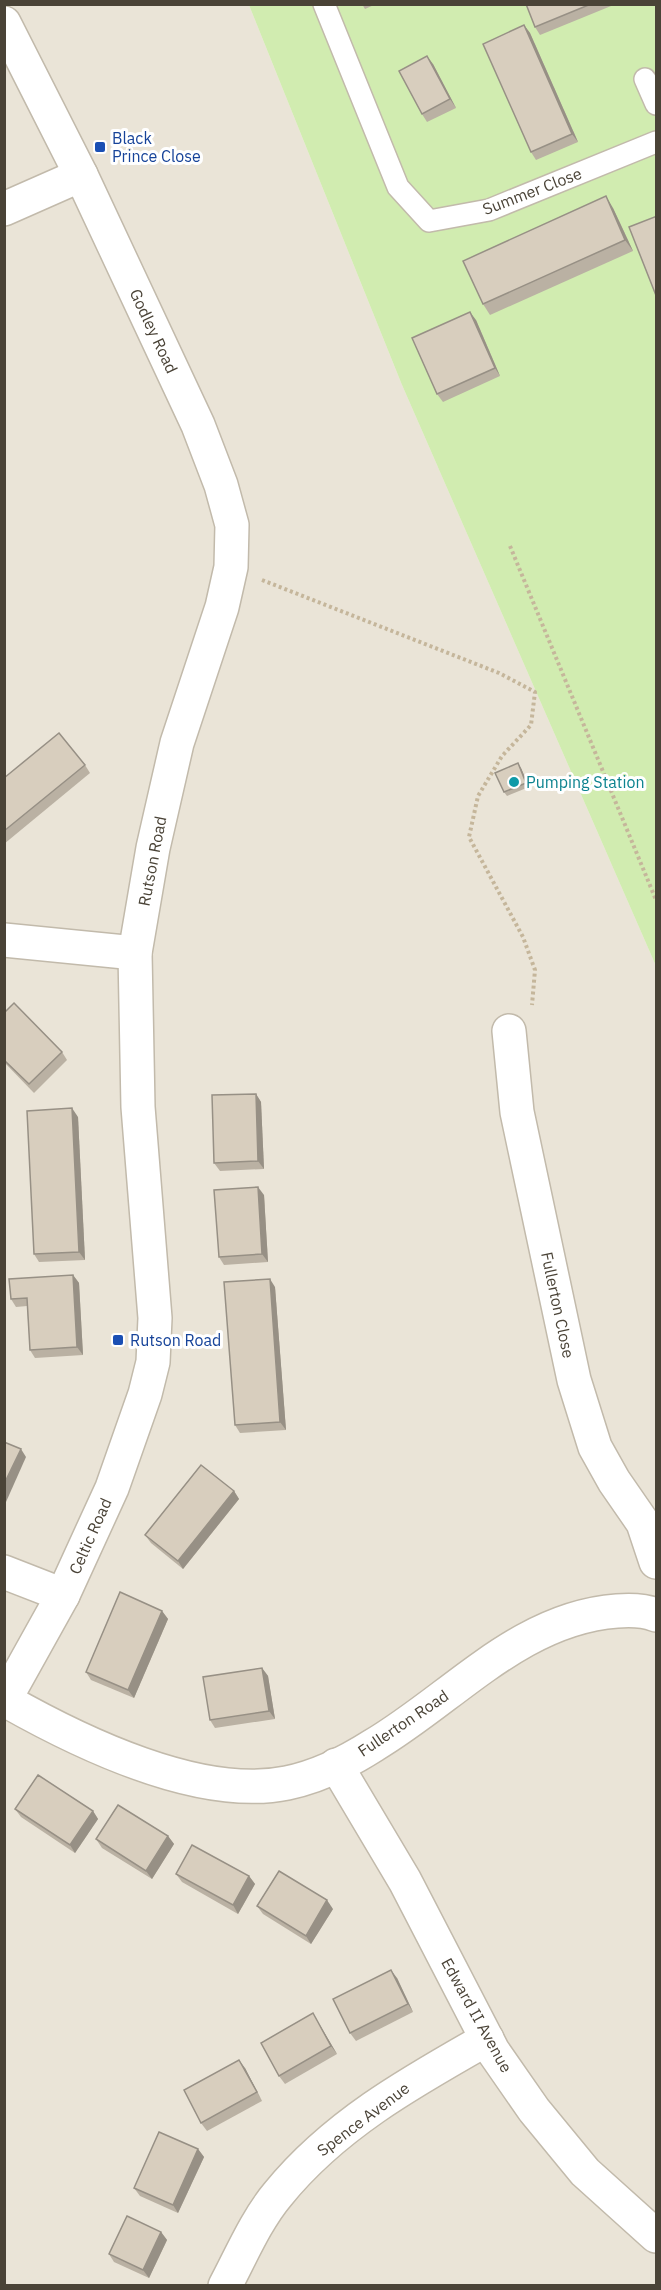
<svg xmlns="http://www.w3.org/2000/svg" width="661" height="2290" font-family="'IBM Plex Sans',sans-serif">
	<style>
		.residential { fill: #eae4d7 }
		.green { fill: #d1ecb0 }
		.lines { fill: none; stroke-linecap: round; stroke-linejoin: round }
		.service-casing { stroke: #c2baab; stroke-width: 24 }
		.minor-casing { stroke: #c2baab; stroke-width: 36 }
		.path { stroke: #c5b69b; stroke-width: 4; stroke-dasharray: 3 3; stroke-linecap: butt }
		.service { stroke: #fff; stroke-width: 21 }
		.minor { stroke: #fff; stroke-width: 33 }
		.wall { fill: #bab1a3 }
		.shaded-wall { fill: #979085 }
		.building { fill: #d8cebe; stroke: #979085; stroke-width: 1.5 }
		.transit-dot { fill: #1a4fb4; stroke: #fff; stroke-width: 2 }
		.culture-dot { fill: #0f9aa8; stroke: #fff; stroke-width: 2 }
		.labels { text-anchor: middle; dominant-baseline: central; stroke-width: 6; stroke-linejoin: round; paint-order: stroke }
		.transit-label { font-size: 16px; fill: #164399; stroke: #fff; text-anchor: start }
		.street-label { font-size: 16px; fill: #4a4337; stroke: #fff }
		.culture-label { font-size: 16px; fill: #0d838f; stroke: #fff; text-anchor: start }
	</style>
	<rect width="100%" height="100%" fill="#f6f2e9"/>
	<path class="residential" d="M5 5H249L402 385 656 966V2285L5 2286Z"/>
	<path class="green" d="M249 5H656V966L402 385Z"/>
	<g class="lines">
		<defs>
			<g id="service">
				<path d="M324 4 398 187 429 221 489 210 656 142"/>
				<path d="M645 79 656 104"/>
			</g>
			<g id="minor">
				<path d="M4 23 81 175 198 425 221 485 232 525 231 567 222 607 177 743 153 848 135 953 138 1107 155 1318 153 1362 145 1394 112 1488 63 1595 4 1701"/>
				<path d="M4 209 81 175"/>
				<path d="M4 940 135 953"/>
				<path d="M509 1031 517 1112 574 1380 595 1447 614 1481 643 1523 656 1562"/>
				<path d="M4 1572 63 1595"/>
				<path d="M5 1700C79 1742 200 1801 287 1783 317 1777 349 1761 374 1745 453 1698 520 1618 617 1611 630 1610 644 1610 656 1615"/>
				<path d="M336 1765 405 1881 493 2051 534 2110 585 2172 656 2236"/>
				<path d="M225 2286C241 2256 256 2220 278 2194 334 2125 411 2082 487 2039"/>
			</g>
		</defs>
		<use href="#service" class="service-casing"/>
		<use href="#minor" class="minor-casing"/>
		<g class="path">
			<path d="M510 546 656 900"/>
			<path d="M262 580 499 673 535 692 531 725 502 756 478 796 469 837 523 937 535 970 532 1005"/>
		</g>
		<use href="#service" class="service"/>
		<use href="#minor" class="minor"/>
	</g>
	<g class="wall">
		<path d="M362 4H376L365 9Z"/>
		<path d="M526 4H616L540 35 535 27Z"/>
		<path d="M524 25 530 33 578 142 536 160 531 152Z"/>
		<path d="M433 64 456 108 427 122 422 114Z"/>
		<path d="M613 208 633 251 490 315 483 304Z"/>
		<path d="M476 320 500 376 443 402 437 394Z"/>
		<path d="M85 765 90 773 4 844V778Z"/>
		<path d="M521 768 529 787 507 796 504 792Z"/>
		<path d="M4 1013 62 1052 67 1060 34 1093 4 1062Z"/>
		<path d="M256 1094 261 1102 264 1169 220 1171 214 1163Z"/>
		<path d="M78 1117 85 1260 39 1262 34 1254Z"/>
		<path d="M264 1195 268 1262 224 1265 219 1257Z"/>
		<path d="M73 1275 79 1283 83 1355 35 1358 30 1350 27 1306 16 1307 11 1299Z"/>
		<path d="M275 1287 286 1430 240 1433 235 1425Z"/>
		<path d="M234 1491 239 1499 183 1569 151 1543 145 1535Z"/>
		<path d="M162 1611 168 1619 134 1698 91 1680 86 1672Z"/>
		<path d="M262 1668 268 1676 275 1719 215 1728 210 1720Z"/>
		<path d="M15 1809 93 1811 98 1819 75 1853 21 1817Z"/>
		<path d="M168 1836 174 1844 152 1879 102 1848 96 1839Z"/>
		<path d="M176 1874 249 1876 255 1884 238 1914 182 1882Z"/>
		<path d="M257 1906 333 1909 311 1944 263 1914Z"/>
		<path d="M397 1978 413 2012 356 2041 350 2033Z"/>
		<path d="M318 2022 337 2054 285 2084 279 2076Z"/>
		<path d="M245 2068 262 2101 207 2131 201 2123Z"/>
		<path d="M198 2149 204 2157 178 2213 140 2196 134 2188Z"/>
		<path d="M161 2232 167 2240 149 2278 114 2262 109 2254Z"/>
	</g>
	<g class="shaded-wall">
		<path d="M524 25 530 33 578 142 572 134Z"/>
		<path d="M427 56 433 64 456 108 450 99Z"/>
		<path d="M606 196 613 208 633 251 625 240Z"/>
		<path d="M470 312 476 320 500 376 495 368Z"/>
		<path d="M518 763 521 768 529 787 526 783Z"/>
		<path d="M256 1094 261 1102 264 1169 258 1161Z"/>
		<path d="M72 1108 78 1117 85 1260 79 1252Z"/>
		<path d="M258 1187 264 1195 268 1262 262 1254Z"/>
		<path d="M73 1275 79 1283 83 1355 77 1347Z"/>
		<path d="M270 1279 275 1287 286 1430 280 1422Z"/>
		<path d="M21 1449 26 1457 6 1502 4 1500V1484Z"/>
		<path d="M234 1491 239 1499 183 1569 178 1561Z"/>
		<path d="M162 1611 168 1619 134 1698 128 1690Z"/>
		<path d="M262 1668 268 1676 275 1719 269 1711Z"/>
		<path d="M93 1811 98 1819 75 1853 70 1845Z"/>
		<path d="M168 1836 174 1844 152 1879 146 1871Z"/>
		<path d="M249 1876 255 1884 238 1914 233 1905Z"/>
		<path d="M327 1900 333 1909 311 1944 306 1936Z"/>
		<path d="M391 1970 397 1978 413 2012 408 2004Z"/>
		<path d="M313 2013 318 2022 337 2054 331 2046Z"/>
		<path d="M239 2060 245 2068 262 2101 257 2092Z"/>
		<path d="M198 2149 204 2157 178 2213 173 2205Z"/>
		<path d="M161 2232 167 2240 149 2278 143 2270Z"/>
	</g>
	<g class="building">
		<path d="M526 4H591L535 27Z"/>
		<path d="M524 25 572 134 531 152 483 44Z"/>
		<path d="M427 56 450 99 422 114 399 71Z"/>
		<path d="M606 196 625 240 483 304 463 261Z"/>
		<path d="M657 216V298L629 227Z"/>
		<path d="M470 312 495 368 437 394 412 338Z"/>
		<path d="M59 733 85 765 4 831V778Z"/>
		<path d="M518 763 526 783 504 792 495 773Z"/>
		<path d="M14 1003 62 1052 29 1084 4 1060V1013Z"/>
		<path d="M256 1094 258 1161 214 1163 212 1095Z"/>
		<path d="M72 1108 79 1252 34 1254 27 1111Z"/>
		<path d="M258 1187 262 1254 219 1257 214 1190Z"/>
		<path d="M73 1275 77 1347 30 1350 27 1298 11 1299 9 1279Z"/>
		<path d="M270 1279 280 1422 235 1425 224 1282Z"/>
		<path d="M4 1442 21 1449 4 1484Z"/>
		<path d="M201 1465 234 1491 178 1561 145 1535Z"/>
		<path d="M120 1592 162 1611 128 1690 86 1672Z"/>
		<path d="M262 1668 269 1711 210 1720 203 1677Z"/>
		<path d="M38 1775 93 1811 70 1845 15 1809Z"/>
		<path d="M118 1805 168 1836 146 1871 96 1839Z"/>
		<path d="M192 1845 249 1876 233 1905 176 1874Z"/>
		<path d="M279 1871 327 1900 306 1936 257 1906Z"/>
		<path d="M391 1970 408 2004 350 2033 333 1999Z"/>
		<path d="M313 2013 331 2046 279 2076 261 2043Z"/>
		<path d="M239 2060 257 2092 201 2123 184 2090Z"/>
		<path d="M159 2132 198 2149 173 2205 134 2188Z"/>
		<path d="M127 2216 161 2232 143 2270 109 2254Z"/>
	</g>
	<g class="transit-dot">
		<rect x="94" y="141" width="12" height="12" rx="3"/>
		<rect x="112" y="1334" width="12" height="12" rx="3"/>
	</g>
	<circle class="culture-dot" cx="514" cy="782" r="6"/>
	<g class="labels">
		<g class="transit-label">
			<text x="112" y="138">Black<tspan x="112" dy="18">Prince Close</tspan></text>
			<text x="130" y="1340">Rutson Road</text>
		</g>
		<g class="street-label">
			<text transform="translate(532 191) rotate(-21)">Summer Close</text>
			<text transform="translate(154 331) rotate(65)">Godley Road</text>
			<text transform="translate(152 861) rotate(-79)">Rutson Road</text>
			<text transform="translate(558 1305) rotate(78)">Fullerton Close</text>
			<text transform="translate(90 1536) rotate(-66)">Celtic Road</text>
			<text transform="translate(403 1723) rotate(-34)">Fullerton Road</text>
			<text transform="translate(477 2015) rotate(61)">Edward II Avenue</text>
			<text transform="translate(363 2119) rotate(-37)">Spence Avenue</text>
		</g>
		<g class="culture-label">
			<text x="526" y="782">Pumping Station</text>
		</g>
	</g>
	<rect width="661" height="2290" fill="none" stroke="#4a4337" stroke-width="12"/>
</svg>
